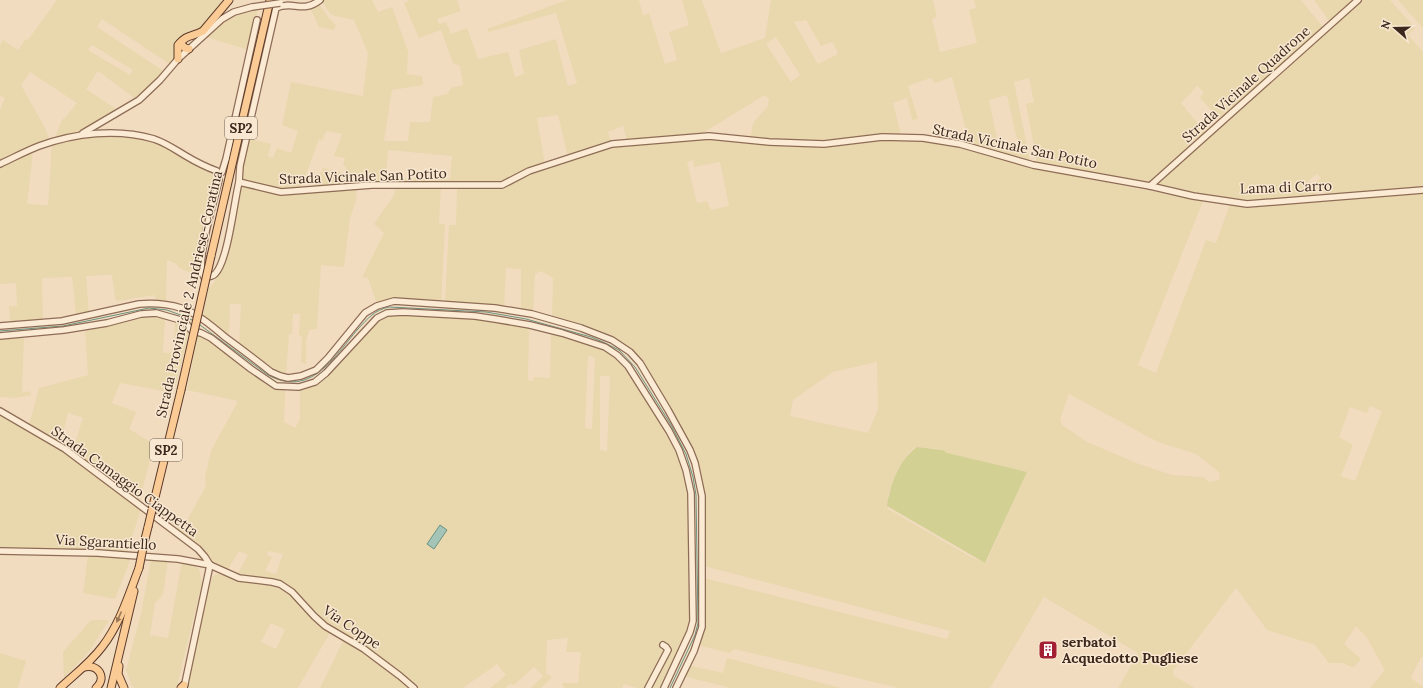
<svg xmlns="http://www.w3.org/2000/svg" width="1423" height="688" font-family="Lora,serif">
	<style>
		.farmland { fill: #e9d7ad; fill-rule: evenodd }
		.green { fill: #d2d093 }
		.water { fill: #a3c4b6; stroke: #699383 }
		.lines { fill: none; stroke-linecap: round; stroke-linejoin: round }
		.stream { stroke: #699383; stroke-width: 1 }
		.minor-casing { stroke: #8e6c56; stroke-width: 8 }
		.major-casing { stroke: #5b3a2b; stroke-width: 9 }
		.minor { stroke: #fcebd4; stroke-width: 5.5 }
		.major { stroke: #facb94; stroke-width: 7 }
		.minor-bridge-casing { stroke: #8e6c56; stroke-width: 8; stroke-linecap: butt }
		.major-bridge-casing { stroke: #5b3a2b; stroke-width: 9; stroke-linecap: butt }
		.minor-bridge { stroke: #fcebd4; stroke-width: 5.5 }
		.major-bridge { stroke: #facb94; stroke-width: 7 }
		.oneway { fill: #9b7958 }
		.labels { text-anchor: middle; dominant-baseline: central; stroke-width: 3; stroke-linejoin: round; paint-order: stroke }
		.shield { fill: #f9e8d1; stroke: #756152; stroke-width: 1 }
		.shield-label { font-size: 13px; font-weight: bold; fill: #3c271c }
		.street-label { font-size: 14px; fill: #3c271c; stroke: #f9e8d1 }
		.poi-label { font-size: 14px; font-weight: bold; fill: #3c271c; stroke: #f9e8d1; text-anchor: start }
	</style>
	<rect width="100%" height="100%" fill="#f2dcc0"/>
	<g class="farmland">
		<path d="M57 0H226L201 32 190 33 175 41 174 62 171 65 102 19 97 27 165 72 137 100 98 71 86 89 119 111 83 132 53 141 63 118 64 119 77 103 30 72 21 85 45 128 50 142 0 162V109L5 98 0 96V45L3 40 18 50 26 39 28 40ZM92 45 133 70 130 75 88 50Z"/>
		<path d="M323 0H372L378 12 392 7 408 51 407 74 422 76 423 85 392 90 384 141H408L410 122H430L433 97 447 94 451 88 463 85 460 66 453 63 441 30 419 38 404 3 410 0H457L461 11 437 19 439 24 446 22 451 34 467 28 478 59 508 52 515 77 524 74 519 50 556 39 568 86 577 83 556 13 489 32 487 29 567 0H639L643 16 649 13 665 64 677 60 669 32 689 25 682 0H702L721 53 765 38 771 0H933L937 17 932 19 940 52 977 43 969 10 976 8 974 0H1301L1323 27 1221 121 1200 98 1204 92 1197 86 1181 103 1206 134 1197 142 1189 133 1183 139 1191 148 1149 185 1037 163 1026 104 1034 102 1029 78 1014 82 1030 161 970 145 952 77 935 83 930 78 908 86 918 119 912 120 907 98 893 103 901 135 818 143 745 138 751 135 753 123 768 106 769 99 765 95 698 136 627 142 623 126 608 132 612 144 568 157 558 115 537 118 545 165 496 184H380L312 190 323 168 345 174 346 167 343 165 345 158 334 156 342 134 326 131 322 141 319 139 300 191 262 187 240 179 247 138 271 144 268 156 273 158 277 148 291 153 298 131 282 125 291 82 363 96 368 53 354 20 331 15 322 1ZM806 20 821 46 832 42 838 52 836 55 818 64 794 22ZM776 37 800 75 791 82 766 44ZM1007 95 1020 153V154L999 148 989 100ZM388 150 452 156 450 179 386 178Z"/>
		<path d="M1314 0H1355L1330 22Z"/>
		<path d="M1362 0H1390L1415 28 1408 35 1423 52V188L1328 196 1317 182 1321 178 1317 174 1309 180 1317 196 1259 202H1232L1156 185Z"/>
		<path d="M1398 0H1423V28Z"/>
		<path d="M319 4 328 17 336 25 334 30 319 27 310 8Z"/>
		<path d="M258 9 249 50 206 37 233 14Z"/>
		<path d="M108 135 147 139 169 148 217 176 201 247 199 270 188 272 178 267 177 264 167 260 166 304 157 303 154 295 117 301 115 298 112 275 86 276 89 314 76 315 72 277 42 278 43 321 10 323 9 306H17L16 283 0 284V165L33 151 27 204 48 205 52 144 74 138Z"/>
		<path d="M701 139 764 145 845 143 882 139 937 142 1047 171 1203 201 1138 365 1156 373 1206 240 1216 243 1230 204 1423 193V658L1421 657 1411 678 1423 687V688H1370L1385 670 1367 638 1356 626 1344 644 1361 659 1353 668 1343 663H1329L1315 645 1267 630 1236 588 1173 671 1174 676 1195 688H1118L1138 653 1044 597 990 688H899L734 649 730 653 697 645 702 633 704 578 947 639 950 631 704 566 703 497 694 454 644 369 615 340 552 318 553 278 541 271 535 274 533 313 521 310V269L506 268 504 307 445 304 449 225H456L457 187H493L610 147ZM693 160 694 167 720 162 729 206 711 210 707 201 697 203 687 162ZM877 362 878 409 868 433 790 416 793 400 833 372ZM1069 394 1158 442 1196 454 1220 473 1219 480 1209 482 1203 477 1172 475 1139 464 1087 442 1062 425 1060 419ZM1370 406 1382 411 1355 481 1341 476 1353 445 1339 437 1350 407 1367 413ZM916 447 942 449 945 453 1027 472 986 563 971 557 888 509V495L898 469 909 452Z"/>
		<path d="M243 185 267 191 292 194 357 189 356 201 350 218 344 267 321 265 317 329 309 330 306 341V364L301 363 302 336 299 335 300 314H293L292 334H289L286 376 273 371 239 345 241 304H230L229 339 202 318 209 288 214 283 226 252 238 191Z"/>
		<path d="M396 187H441L439 223 445 225 441 303 401 301 377 304 368 278 362 277 384 233 374 224 394 195Z"/>
		<path d="M387 314 473 317 529 327 528 380 533 381 534 377 550 378 551 332 601 348 615 356 635 380 683 464 690 501 691 628 662 688H637L624 684 622 688H564L562 683H578L581 652H566L568 638 547 640 546 673 552 677 541 688H531L543 676 534 667 514 685 509 684 506 688H490L506 675 497 664 463 688H416L322 623 292 590 277 583 237 575 248 555 239 551 227 571 216 566 176 530 179 525 185 524 206 486 205 477 211 451 238 401 187 390 198 334 207 338 267 385 285 389 284 422 295 428 300 419V388L318 382 374 323ZM588 356 595 357 592 429 585 428ZM600 376H610L607 451 600 450ZM268 551 283 554 276 574 265 571 272 557 267 555Z"/>
		<path d="M154 315 165 317 163 353 174 352 175 319 180 321 190 328 176 385H171L163 391 120 383 112 403 136 412 129 429 154 444 139 503 72 453 83 418 68 413 60 444 29 425 39 388 88 375 85 329Z"/>
		<path d="M24 335 22 393 30 391 31 395 15 398 0 397V338Z"/>
		<path d="M0 412 55 444 141 509 127 553 42 549H0Z"/>
		<path d="M88 554 131 558 115 599 83 593Z"/>
		<path d="M151 559 168 560 163 595 155 603 150 635 168 638 182 561 193 564 199 569 202 583 177 686 174 688H135L132 686 126 670 141 614Z"/>
		<path d="M218 574 275 585 286 590 331 631 298 688H187L209 585 213 576ZM271 623 285 630 276 649 261 642Z"/>
		<path d="M91 620H109L88 653 64 678 63 652Z"/>
		<path d="M344 639 410 688H320Z"/>
		<path d="M0 653 26 661 18 688H0Z"/>
		<path d="M727 658 841 688H731L683 676 688 665 723 673Z"/>
	</g>
	<path class="green" d="M917 447 943 450 947 453 1027 472 985 563 887 506C890 486 899 459 917 447Z"/>
	<path class="water" d="M440 525 447 530 434 549 427 544Z"/>
	<g class="lines">
		<g class="stream">
			<path d="M200 325 268 375C311 398 333 358 358 329 368 318 375 310 389 307L486 312 526 319 591 337 603 342 619 350 635 367 671 425 686 454 693 477 696 495 698 623 695 635 670 688"/>
			<path d="M0 331 63 326 149 308 167 310 186 317 194 321"/>
		</g>
		<defs>
			<g id="minor">
				<path d="M83 133 139 100 160 80 178 59 222 19 234 12 252 7"/>
				<path d="M0 164C13 158 26 151 39 146 75 133 117 128 154 139 166 143 176 150 186 156 196 162 206 167 217 171L219 180C215 198 194 264 204 277 208 277 212 277 215 274 228 261 234 202 239 182L281 192 372 185H502L529 171 612 144 709 136 769 142 824 144 882 137 923 138 960 144 1033 165 1150 186 1193 196 1247 204 1423 190"/>
				<path d="M218 175 222 172 226 159 257 20"/>
				<path d="M239 182 240 166 276 8C293 0 302 14 320 0"/>
				<path d="M1150 186 1358 0"/>
				<path d="M0 326 62 321 139 304C153 303 168 304 181 308 197 313 212 326 225 337 240 348 256 360 271 372L280 376 288 378 301 376 316 370 328 358 365 313 377 306 394 301 495 308 532 314 581 328 612 340 630 352 640 363 668 410 690 450 695 463 702 496V627L694 651 676 688"/>
				<path d="M0 336 64 330 107 323 141 314 156 313 184 321 192 331 201 333 211 338 251 369 276 386 299 387 315 382 326 373 377 318 387 313 403 312 475 316 495 319 530 325 562 333 605 347 617 355 628 366 669 431 679 450 686 470 691 493 693 621 690 632 664 688"/>
				<path d="M0 411 65 449 198 549 205 557 210 565"/>
				<path d="M0 551 98 553 178 559 210 565 239 578 272 582 280 584 292 592 314 616 325 626 364 649 400 676 414 688"/>
				<path d="M184 688 210 565"/>
				<path d="M648 688 668 650 666 647 663 645"/>
			</g>
			<g id="major">
				<path d="M180 43 185 48 189 49"/>
				<path d="M178 59V45C187 34 192 37 203 31L229 0"/>
				<path d="M211 256 270 0"/>
				<path d="M152 510 181 390"/>
				<path d="M144 543 148 527"/>
				<path d="M119 666 118 674 124 688"/>
				<path d="M84 667C99 664 107 678 96 688"/>
				<path d="M60 688C75 674 90 663 102 647 120 624 129 594 139 568"/>
				<path d="M111 688 134 591"/>
				<path d="M181 688 184 685"/>
			</g>
		</defs>
		<use href="#minor" class="minor-casing"/>
		<use href="#major" class="major-casing"/>
		<use href="#minor" class="minor"/>
		<use href="#major" class="major"/>
		<defs>
			<path id="minor-bridge" d="M252 7 280 3"/>
			<g id="major-bridge">
				<path d="M181 390 211 256"/>
				<path d="M148 527 152 510"/>
				<path d="M139 568 144 543"/>
			</g>
		</defs>
		<use href="#minor-bridge" class="minor-bridge-casing"/>
		<use href="#major-bridge" class="major-bridge-casing"/>
		<use href="#minor-bridge" class="minor-bridge"/>
		<use href="#major-bridge" class="major-bridge"/>
	</g>
	<defs><path id="oneway-solid" d="M-6-.8H1V-3.2L6.5 0L1 3.2V.8H-6Z"/></defs>
	<use class="oneway" href="#oneway-solid" transform="translate(119 617) rotate(114)"/>
	<defs>
		<symbol id="building-square" viewBox="-11 -11 22 22"><rect x="-9" y="-9" width="18" height="18" rx="4" fill="#a32033" stroke="#f9e8d1"/><path d="M-4-6H4V6H1V3H-1V6H-4ZM-2.5-4.3h1.7v1.8h-1.7ZM.8-4.3h1.7v1.8H.8ZM-2.5-1h1.7V.8h-1.7ZM.8-1h1.7V.8H.8Z" fill="#fff"/></symbol>
	</defs>
	<g fill-rule="evenodd">
		<use href="#building-square" x="1037" y="639" width="22" height="22"/>
	</g>
	<g class="labels">
		<g class="shield">
			<rect x="225" y="117" width="32" height="22" rx="3"/>
			<rect x="150" y="439" width="32" height="22" rx="3"/>
		</g>
		<g class="shield-label">
			<text x="241" y="128">SP2</text>
			<text x="166" y="450">SP2</text>
		</g>
		<g class="street-label">
			<text transform="translate(1246 84) rotate(-42)">Strada Vicinale Quadrone</text>
			<text transform="translate(1015 146) rotate(12)">Strada Vicinale San Potito</text>
			<text transform="translate(363 176) rotate(-2)">Strada Vicinale San Potito</text>
			<text transform="translate(1286 187) rotate(-2)">Lama di Carro</text>
			<text transform="translate(189 294) rotate(-77)">Strada Provinciale 2 Andriese-Coratina</text>
			<text transform="translate(125 481) rotate(36)">Strada Camaggio Ciappetta</text>
			<text transform="translate(106 542) rotate(3)">Via Sgarantiello</text>
			<text transform="translate(352 627) rotate(34)">Via Coppe</text>
		</g>
		<g class="poi-label">
			<text x="1062" y="642">serbatoi<tspan x="1062" dy="16">Acquedotto Pugliese</tspan></text>
		</g>
	</g>
	<g transform="translate(1395 28) rotate(290)" stroke="#f9e8d1" stroke-width="3" paint-order="stroke">
	<path d="M0-3L7 15L0 10L-7 15Z" fill="#3c271c"/>
	<text y="-6" font-size="11" font-weight="bold" text-anchor="middle" fill="#3c271c">N</text>
	</g>
</svg>
